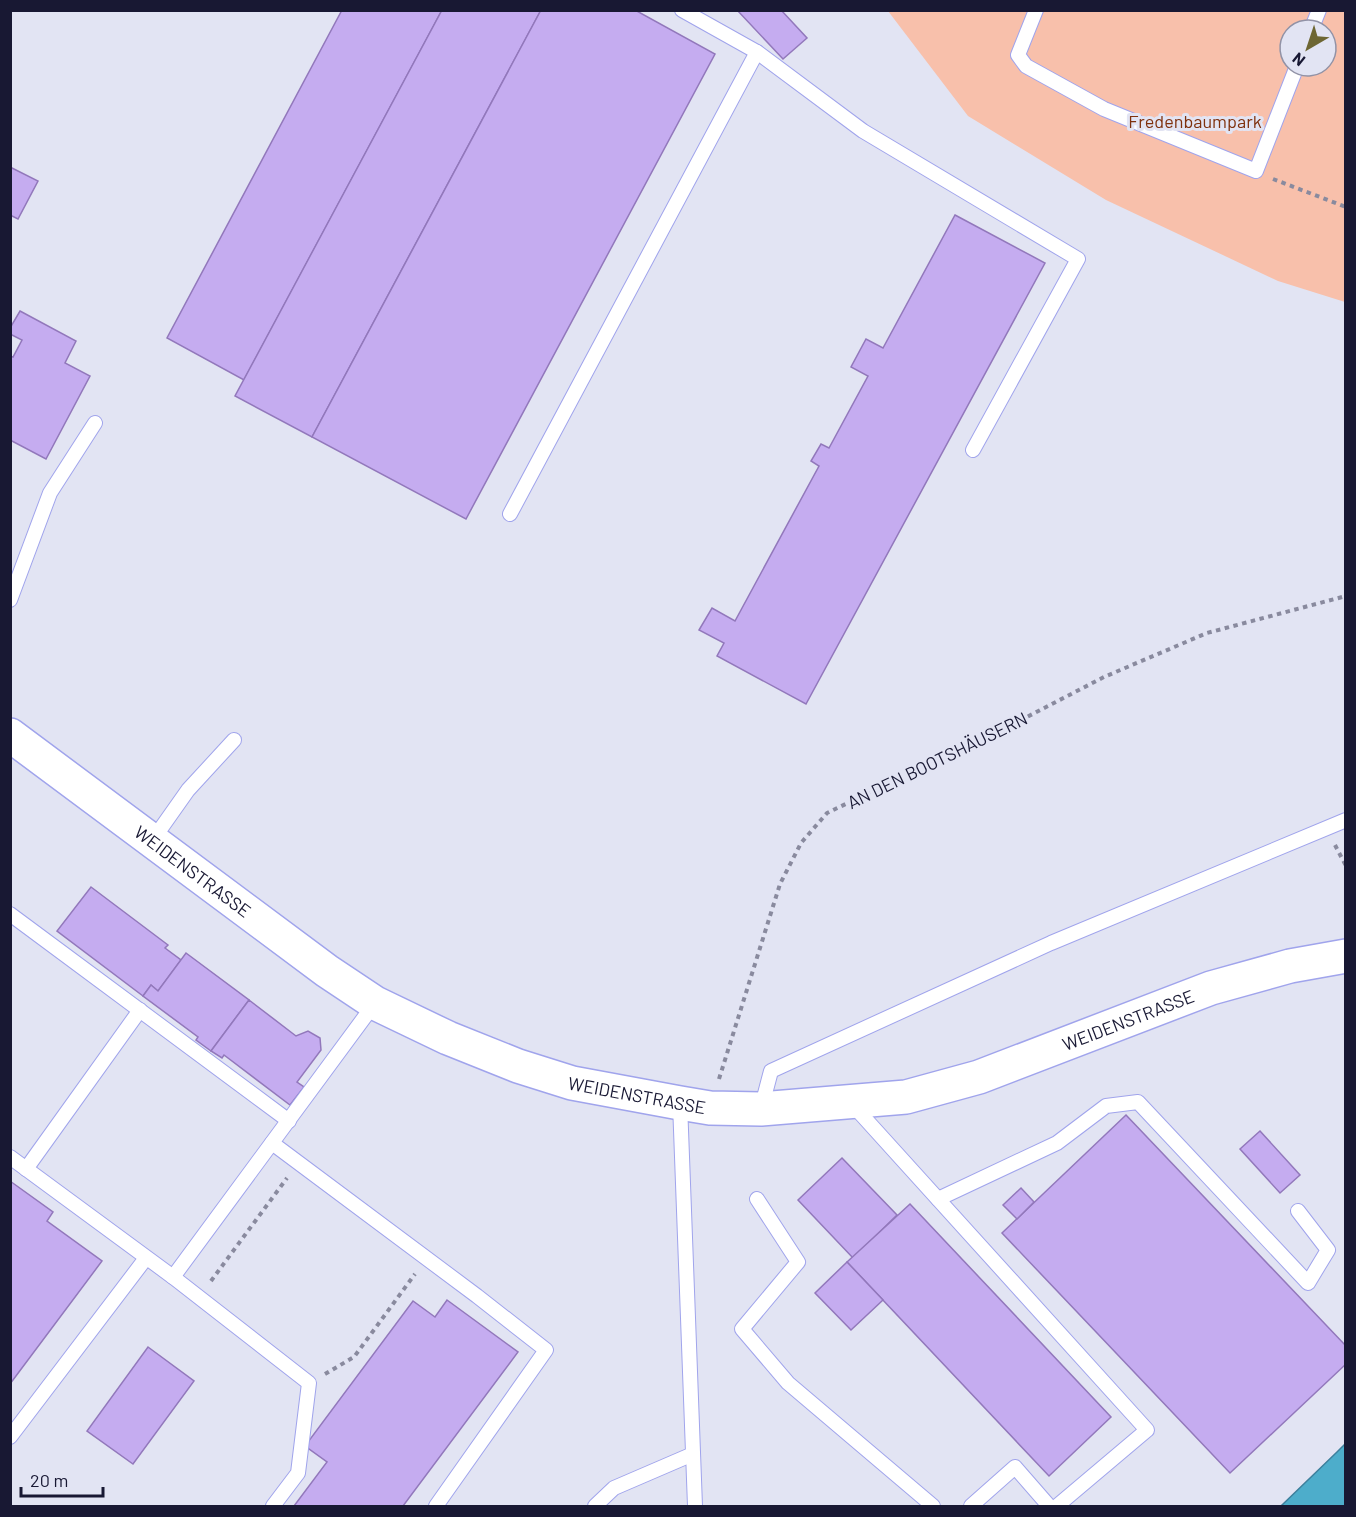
<svg xmlns="http://www.w3.org/2000/svg" width="1356" height="1517" font-family="Barlow,sans-serif">
	<style>
		.green { fill: #f8c0ab; fill-rule: evenodd }
		.water { fill: #4dadcb; stroke: #3d809d; stroke-width: 1.5 }
		.building { fill: #c5acf0; stroke: #9278bb; stroke-width: 1.5 }
		.lines { fill: none; stroke-linecap: round; stroke-linejoin: round }
		.service-casing { stroke: #a0a4ec; stroke-width: 16 }
		.tertiary-casing { stroke: #a0a4ec; stroke-width: 36 }
		.path { stroke: #898a9e; stroke-width: 4; stroke-dasharray: 4.5 4.5; stroke-linecap: butt }
		.service { stroke: #fff; stroke-width: 14 }
		.tertiary { stroke: #fff; stroke-width: 33 }
		.labels { text-anchor: middle; dominant-baseline: central; stroke-width: 6; stroke-linejoin: round; paint-order: stroke }
		.park-label { font-size: 18px; fill: #7f310e; stroke: #e2e4f3 }
		.street-label { font-size: 18px; fill: #181833; stroke: #e2e4f3 }
	</style>
	<rect width="100%" height="100%" fill="#e2e4f3"/>
	<path class="green" d="M888 11H1345V302L1278 281 1106 200 968 116ZM1290 30H1326V66H1290Z"/>
	<path class="water" d="M1345 1444V1506H1281L1337 1452Z"/>
	<g class="building">
		<path d="M342 10H442L244 380 167 338Z"/>
		<path d="M442 10H541L312 437 235 396Z"/>
		<path d="M541 10H635L715 54 466 519 312 437Z"/>
		<path d="M737 10H781L807 38 783 59Z"/>
		<path d="M10 167 38 181 18 219 10 215Z"/>
		<path d="M955 215 1045 263 806 704 717 656 724 643 699 630 712 608 735 621 819 466 811 461 821 444 829 448 868 376 851 367 866 339 883 348Z"/>
		<path d="M20 311 76 341 65 363 90 376 46 459 10 440V356L13 357 22 340 10 334V328Z"/>
		<path d="M91 887 168 945 165 948 181 960 158 991 151 985 143 996 57 931Z"/>
		<path d="M186 953 249 1000 211 1051 196 1040 198 1037 143 996 151 985 158 991Z"/>
		<path d="M249 1000 296 1036 308 1031 320 1038 321 1050 297 1082 304 1087 290 1105 224 1055 222 1058 211 1051Z"/>
		<path d="M1126 1115 1346 1346V1364L1230 1473 1002 1233Z"/>
		<path d="M1260 1131 1300 1175 1280 1193 1240 1149Z"/>
		<path d="M842 1158 897 1215 853 1258 798 1200Z"/>
		<path d="M10 1181 53 1212 47 1221 102 1261 10 1384Z"/>
		<path d="M1021 1188 1034 1202 1017 1219 1003 1205Z"/>
		<path d="M910 1204 1111 1417 1049 1476 847 1262Z"/>
		<path d="M847 1262 883 1300 851 1330 815 1293Z"/>
		<path d="M447 1300 518 1352 403 1506H294L327 1462 305 1446 413 1301 435 1317Z"/>
		<path d="M148 1347 194 1381 133 1464 87 1431Z"/>
	</g>
	<g class="lines">
		<defs>
			<g id="service">
				<path d="M1036 10 1018 55 1026 66 1104 109 1256 171 1297 66"/>
				<path d="M1311 30 1319 10"/>
				<path d="M757 52 863 131 1078 259 973 450"/>
				<path d="M510 514 757 52 682 10"/>
				<path d="M10 600 50 493 95 423"/>
				<path d="M152 841 188 790 234 740"/>
				<path d="M10 914 289 1121"/>
				<path d="M680 1103 695 1506"/>
				<path d="M851 1103 1147 1430 1057 1506"/>
				<path d="M761 1109 771 1071 1051 943 1346 820"/>
				<path d="M272 1143 477 1296 546 1350 436 1506"/>
				<path d="M10 1157 173 1277"/>
				<path d="M26 1169 140 1010"/>
				<path d="M757 1199 798 1262 742 1329 788 1383 933 1506"/>
				<path d="M938 1199 1057 1143 1106 1106 1138 1102 1308 1283 1328 1250 1298 1211"/>
				<path d="M10 1437 146 1258"/>
				<path d="M273 1506 298 1473 309 1383 173 1277 375 1003"/>
				<path d="M595 1506 614 1488 693 1454"/>
				<path d="M971 1506 1015 1467 1049 1506"/>
			</g>
			<g id="tertiary">
				<path id="s1" d="M10 735 327 971 375 1003 448 1038 518 1066 572 1083 680 1103 710 1108 761 1109 906 1097 979 1077 1211 988 1290 966 1346 956"/>
			</g>
		</defs>
		<use href="#service" class="service-casing"/>
		<use href="#tertiary" class="tertiary-casing"/>
		<g class="path">
			<path d="M1273 179 1346 207"/>
			<path d="M1335 845 1346 866"/>
			<path d="M719 1079 780 884 801 843 827 813 1023 719 1104 677 1207 633 1346 596"/>
			<path d="M211 1281 287 1178"/>
			<path d="M325 1374 354 1357 415 1274"/>
		</g>
		<use href="#service" class="service"/>
		<use href="#tertiary" class="tertiary"/>
	</g>
	<g class="labels">
		<g class="park-label">
			<text x="1195" y="121">Fredenbaumpark</text>
		</g>
		<g class="street-label">
			<text transform="translate(937 760) rotate(-26)">AN DEN BOOTSHÄUSERN</text>
			<text stroke="none"><textPath href="#s1" startOffset="228">WEIDENSTRASSE</textPath></text>
			<text stroke="none"><textPath href="#s1" startOffset="1238">WEIDENSTRASSE</textPath></text>
			<text stroke="none"><textPath href="#s1" startOffset="732">WEIDENSTRASSE</textPath></text>
		</g>
	</g>
	<rect width="1356" height="1517" fill="none" stroke="#181833" stroke-width="24"/>
	<g transform="translate(1308 48) rotate(219)"><circle r="28" fill="#e2e4f3" stroke="#9192a6" stroke-width="1.5"/>
	<path d="M0-4.5L10 22L0 15L-10 22Z" fill="#6d6633"/>
	<text y="-9" font-size="16" font-weight="bold" text-anchor="middle" fill="#181833">N</text>
	</g>
	<path d="M21 1487v9h82v-9" fill="none" stroke="#181833" stroke-width="3"/>
	<text x="30" y="1487" font-size="18" fill="#181833" stroke="#e2e4f3" stroke-width="4.5" paint-order="stroke">20 m</text>
</svg>
